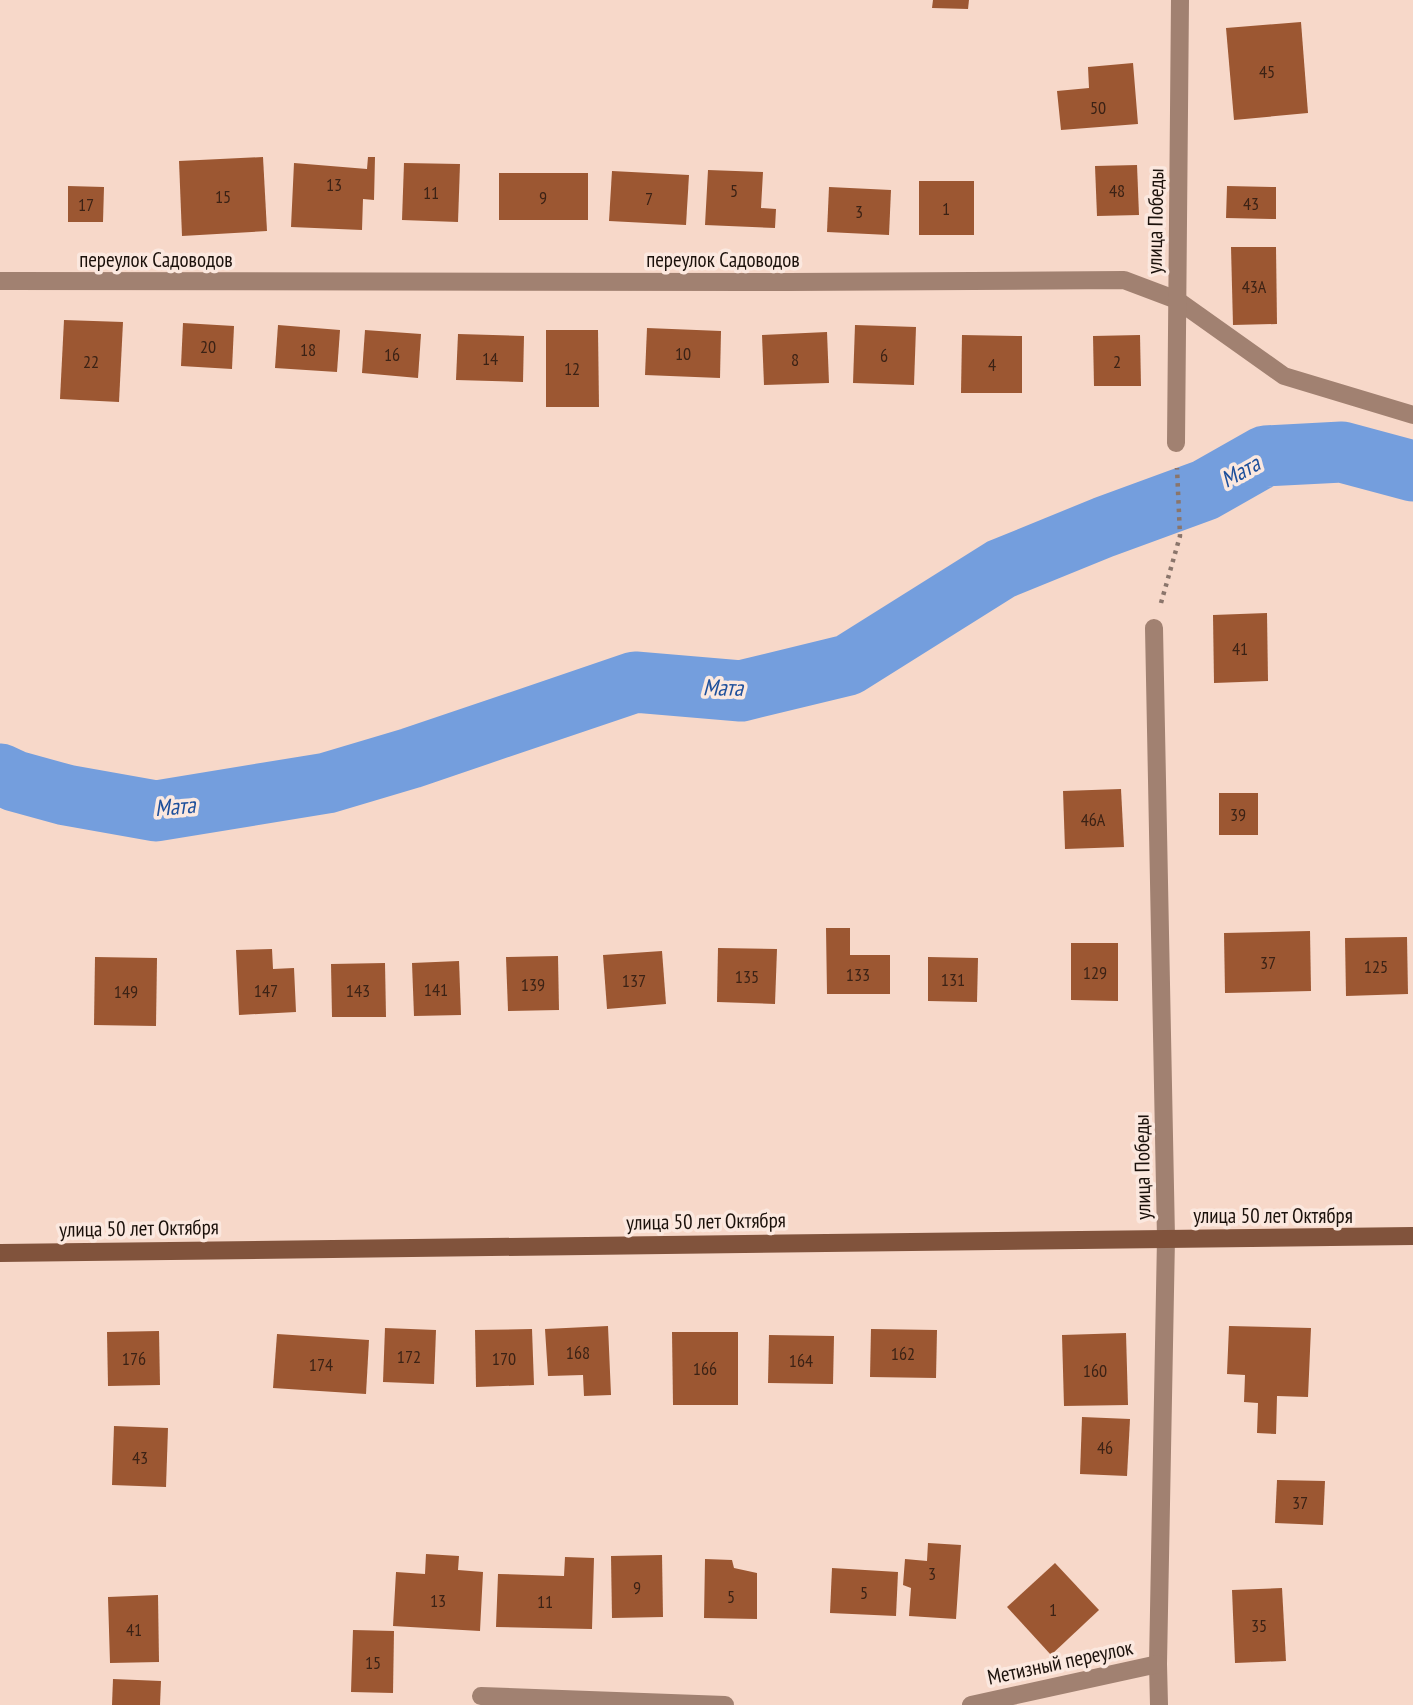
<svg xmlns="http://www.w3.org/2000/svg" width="1413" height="1705" font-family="'PT Sans Narrow',sans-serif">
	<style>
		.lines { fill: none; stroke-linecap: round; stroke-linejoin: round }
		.river { stroke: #749edd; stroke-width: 61 }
		.building { fill: #9c5732 }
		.path { stroke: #8a756b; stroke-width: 4.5; stroke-dasharray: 3.5 5; stroke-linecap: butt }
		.street { stroke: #a18171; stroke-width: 18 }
		.secondary { stroke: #81533c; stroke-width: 18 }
		.labels { text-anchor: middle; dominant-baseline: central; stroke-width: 7; stroke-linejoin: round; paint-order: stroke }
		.number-label { font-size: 18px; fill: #3b2215 }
		.street-label { font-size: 21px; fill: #1b110b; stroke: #fbe8df }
		.water-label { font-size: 23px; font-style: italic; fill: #1d4f9b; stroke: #fbe8df }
	</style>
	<rect width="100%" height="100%" fill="#f7d8c9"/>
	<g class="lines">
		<path class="river" d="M0 774 15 781 66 795 156 811 327 783 411 758 635 682 741 691 848 665 1001 569 1104 527 1205 490 1265 456 1342 452 1413 471"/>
	</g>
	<g class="building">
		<path d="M933 0H969L968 9 932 8Z"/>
		<path d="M1301 22 1308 113 1234 120 1226 28Z"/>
		<path d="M1133 63 1138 124 1061 130 1057 91 1089 88 1088 67Z"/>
		<path d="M263 157 267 231 182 236 179 161Z"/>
		<path d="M368 157H375L374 200 363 199 362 230 291 227 294 163 367 169Z"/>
		<path d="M404 163 460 164 458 222 402 220Z"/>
		<path d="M1137 165 1139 215 1097 216 1095 166Z"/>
		<path d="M708 170 763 172 761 208 776 209 775 228 705 225Z"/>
		<path d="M612 171 689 175 686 225 609 221Z"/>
		<rect x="499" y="173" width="89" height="47"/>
		<rect x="919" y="181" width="55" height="54"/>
		<path d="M68 186 104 187 103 222H68Z"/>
		<path d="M1227 186 1276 187V219L1226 218Z"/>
		<path d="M829 187 891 190 889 235 827 232Z"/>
		<path d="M1231 247H1276L1277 324 1233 325Z"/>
		<path d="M64 320 123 322 119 402 60 399Z"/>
		<path d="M183 323 234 326 232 369 181 366Z"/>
		<path d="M278 325 340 330 337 372 275 368Z"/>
		<path d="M855 325 916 327 914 385 853 383Z"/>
		<path d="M647 328 721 331 720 378 645 375Z"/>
		<path d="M365 330 421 334 418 378 362 373Z"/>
		<path d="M546 330H598L599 407H546Z"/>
		<path d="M827 332 829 383 764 385 762 335Z"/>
		<path d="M458 334 524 336 523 382 456 380Z"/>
		<path d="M962 335 1022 336V393H961Z"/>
		<path d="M1140 335 1141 386H1094L1093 336Z"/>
		<path d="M1267 613 1268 681 1214 683 1213 615Z"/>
		<path d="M1121 789 1124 847 1065 849 1063 791Z"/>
		<rect x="1219" y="793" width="39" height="42"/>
		<path d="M826 928H850V955H890V994H827Z"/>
		<path d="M1310 931 1311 991 1225 993 1224 933Z"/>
		<path d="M1407 937 1408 994 1346 996 1345 938Z"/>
		<path d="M1071 943H1118V1001L1071 1000Z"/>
		<path d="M718 948 777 949 775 1004 717 1002Z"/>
		<path d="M272 949 273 969 294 968 296 1012 239 1015 236 950Z"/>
		<path d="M662 951 666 1004 607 1009 603 955Z"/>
		<path d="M558 956 559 1010 508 1011 506 957Z"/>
		<path d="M95 957 157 958 156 1026 94 1025Z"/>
		<path d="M928 957 978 958 977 1002 928 1001Z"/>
		<path d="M459 961 461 1015 414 1016 412 963Z"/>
		<path d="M385 963 386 1017H332L331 964Z"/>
		<path d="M608 1326 611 1395 584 1396 583 1375 548 1376 545 1329Z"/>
		<path d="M1229 1326 1311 1328 1308 1397 1277 1396 1276 1434 1257 1433 1258 1403 1244 1402 1245 1375 1227 1374Z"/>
		<path d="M385 1328 436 1330 434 1384 383 1382Z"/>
		<path d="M532 1329 534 1385 476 1387 475 1330Z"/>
		<path d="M871 1329 937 1330 936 1378 870 1377Z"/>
		<path d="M159 1331 160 1385 108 1386 107 1332Z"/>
		<path d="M672 1332H738V1405H673Z"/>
		<path d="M1126 1333 1128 1405 1064 1406 1062 1335Z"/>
		<path d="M277 1334 369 1340 366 1394 273 1388Z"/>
		<path d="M769 1335 834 1336 833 1384 768 1383Z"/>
		<path d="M1082 1417 1130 1419 1127 1476 1080 1474Z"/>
		<path d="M114 1426 168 1428 166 1487 112 1485Z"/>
		<path d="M1277 1480 1325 1481 1323 1525 1275 1523Z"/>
		<path d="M928 1543 961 1545 956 1619 909 1616 911 1588 903 1585 905 1559 927 1561Z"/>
		<path d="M426 1554 459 1556 458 1570 483 1572 480 1631 393 1626 396 1572 425 1574Z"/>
		<path d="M662 1555 663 1617 612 1618 611 1556Z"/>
		<path d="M565 1557 594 1558 592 1629 496 1627 498 1574 564 1576Z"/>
		<path d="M705 1559 732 1560 734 1568 757 1573V1619L704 1618Z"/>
		<path d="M1055 1563 1099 1610 1051 1655 1007 1607Z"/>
		<path d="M832 1568 898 1572 896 1616 830 1613Z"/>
		<path d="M1282 1588 1286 1661 1235 1663 1232 1590Z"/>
		<path d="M158 1595 159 1662 110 1663 108 1597Z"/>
		<path d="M353 1630 394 1631 393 1693 351 1692Z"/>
		<path d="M113 1679 161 1681 160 1705H112Z"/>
	</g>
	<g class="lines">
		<path class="path" d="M1161 603 1180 536 1177 468"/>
		<g class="street">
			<path d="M0 281 788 282 1124 280 1177 300 1284 376 1413 415"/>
			<path d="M1176 443 1180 0"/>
			<path d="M1154 628 1166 1238 1158 1664 1159 1705"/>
			<path d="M481 1696 725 1705"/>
			<path d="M971 1705 1158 1664"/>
		</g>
		<path class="secondary" d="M0 1253 1413 1236"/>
	</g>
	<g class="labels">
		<g class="number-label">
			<text x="1267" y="71">45</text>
			<text x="1098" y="107">50</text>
			<text x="334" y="184">13</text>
			<text x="734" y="190">5</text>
			<text x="1117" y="190">48</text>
			<text x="431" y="192">11</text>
			<text x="223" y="196">15</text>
			<text x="543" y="197">9</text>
			<text x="649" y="198">7</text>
			<text x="1251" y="203">43</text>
			<text x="86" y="204">17</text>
			<text x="946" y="208">1</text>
			<text x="859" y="211">3</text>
			<text x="1254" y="286">43А</text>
			<text x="208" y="346">20</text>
			<text x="308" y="349">18</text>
			<text x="683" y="353">10</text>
			<text x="392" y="354">16</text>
			<text x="884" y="355">6</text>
			<text x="490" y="358">14</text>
			<text x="795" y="359">8</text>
			<text x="91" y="361">22</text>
			<text x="1117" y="361">2</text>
			<text x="992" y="364">4</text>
			<text x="572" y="368">12</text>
			<text x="1240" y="648">41</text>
			<text x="1238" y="814">39</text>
			<text x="1093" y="819">46А</text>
			<text x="1268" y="962">37</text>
			<text x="1376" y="966">125</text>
			<text x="1095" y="972">129</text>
			<text x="858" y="974">133</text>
			<text x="747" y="976">135</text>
			<text x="953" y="979">131</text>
			<text x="634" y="980">137</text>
			<text x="533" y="984">139</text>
			<text x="436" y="989">141</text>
			<text x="266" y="990">147</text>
			<text x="358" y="990">143</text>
			<text x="126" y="991">149</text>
			<text x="578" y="1352">168</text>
			<text x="903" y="1353">162</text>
			<text x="409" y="1356">172</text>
			<text x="134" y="1358">176</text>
			<text x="504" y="1358">170</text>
			<text x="801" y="1360">164</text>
			<text x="321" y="1364">174</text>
			<text x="705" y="1368">166</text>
			<text x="1095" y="1370">160</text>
			<text x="1105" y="1447">46</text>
			<text x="140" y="1457">43</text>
			<text x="1300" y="1502">37</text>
			<text x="932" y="1573">3</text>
			<text x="637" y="1587">9</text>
			<text x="864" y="1592">5</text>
			<text x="731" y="1596">5</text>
			<text x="438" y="1600">13</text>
			<text x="545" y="1601">11</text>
			<text x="1053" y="1609">1</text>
			<text x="1259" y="1625">35</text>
			<text x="134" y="1629">41</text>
			<text x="373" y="1662">15</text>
		</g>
		<g class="street-label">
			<text transform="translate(1155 221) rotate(-89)">улица Победы</text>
			<text x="156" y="259">переулок Садоводов</text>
			<text x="723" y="259">переулок Садоводов</text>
			<text transform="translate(1142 1167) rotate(-91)">улица Победы</text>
			<text x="1273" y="1215">улица 50 лет Октября</text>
			<text transform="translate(706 1221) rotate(-1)">улица 50 лет Октября</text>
			<text transform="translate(139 1228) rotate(-1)">улица 50 лет Октября</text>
			<text transform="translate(1060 1662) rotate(-12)">Метизный переулок</text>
		</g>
		<g class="water-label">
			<text transform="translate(1240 471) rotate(-29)">Мата</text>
			<text transform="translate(723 687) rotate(1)">Мата</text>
			<text transform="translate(175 806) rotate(-5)">Мата</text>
		</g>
	</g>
</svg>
